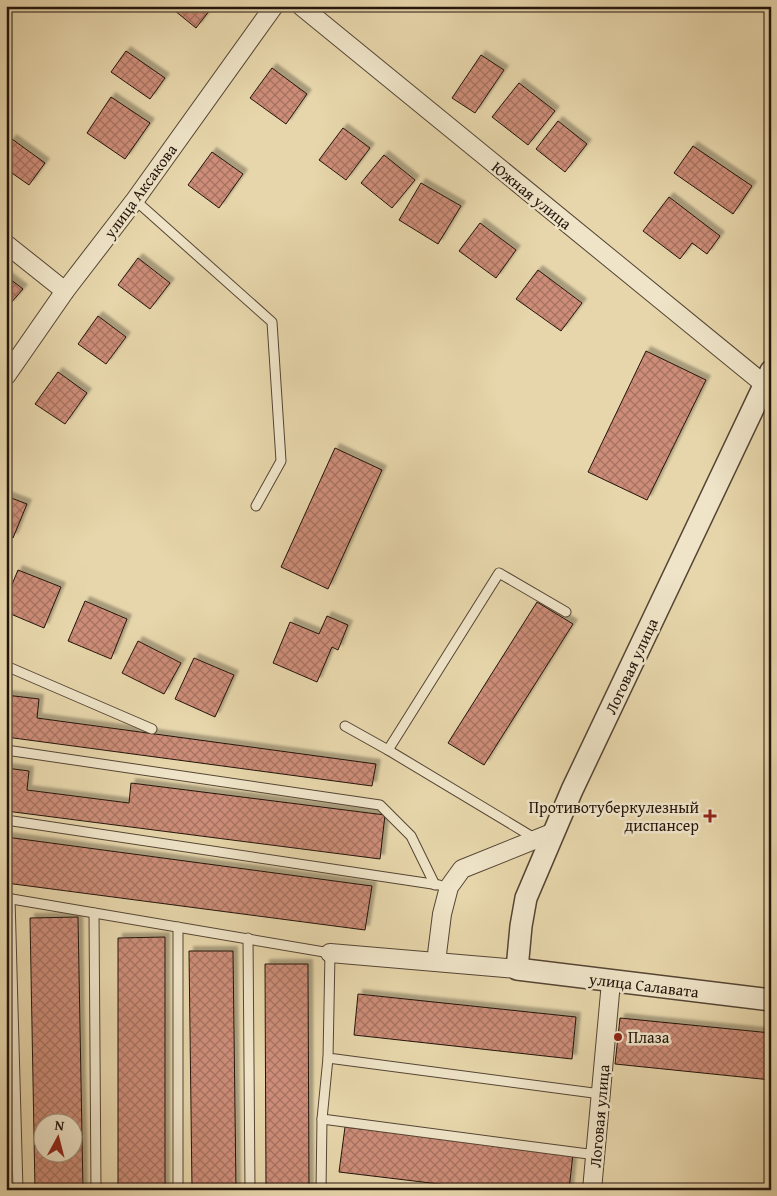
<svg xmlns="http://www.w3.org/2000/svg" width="777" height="1196" font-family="'Gentium Book Plus',serif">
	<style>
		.building { fill: url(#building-cross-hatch); stroke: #24150c; fill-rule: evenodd; filter: url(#shadow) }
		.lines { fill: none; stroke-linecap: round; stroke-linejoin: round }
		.service-casing { stroke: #554534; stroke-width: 11 }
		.minor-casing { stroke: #554534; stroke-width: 20 }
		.tertiary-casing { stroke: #554534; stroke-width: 24 }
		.service { stroke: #efe4c8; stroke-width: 9 }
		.minor { stroke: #efe4c8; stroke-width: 18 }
		.tertiary { stroke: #efe4c8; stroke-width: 21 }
		.poi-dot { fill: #8f2418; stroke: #efe4c8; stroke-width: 2 }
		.labels { text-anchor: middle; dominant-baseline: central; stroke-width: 5; stroke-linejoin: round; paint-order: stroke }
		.street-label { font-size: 16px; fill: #24150c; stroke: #efe4c8 }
		.poi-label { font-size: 16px; fill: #24150c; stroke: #efe4c8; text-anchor: end }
	</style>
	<defs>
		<pattern id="building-cross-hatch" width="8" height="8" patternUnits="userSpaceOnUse" patternTransform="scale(1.25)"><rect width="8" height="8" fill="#cd8d78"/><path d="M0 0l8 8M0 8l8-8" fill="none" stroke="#a67261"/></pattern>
		<filter id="shadow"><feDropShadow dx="4.5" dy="-4.5" stdDeviation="1" flood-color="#0004"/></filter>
	</defs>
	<rect width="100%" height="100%" fill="#e7d6ab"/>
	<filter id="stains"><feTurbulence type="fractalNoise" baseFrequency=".004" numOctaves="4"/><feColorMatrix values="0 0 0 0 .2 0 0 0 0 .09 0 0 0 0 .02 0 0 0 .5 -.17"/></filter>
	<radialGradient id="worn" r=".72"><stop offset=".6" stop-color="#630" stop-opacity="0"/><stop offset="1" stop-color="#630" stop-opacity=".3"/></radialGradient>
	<g class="building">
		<path d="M169 6H213L196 28Z"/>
		<path d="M126 51 165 78 150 99 111 72Z"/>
		<path d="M481 55 504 70 475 113 452 98Z"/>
		<path d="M272 68 307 94 286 124 250 98Z"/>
		<path d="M519 83 555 111 528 145 492 117Z"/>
		<path d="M111 97 150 123 125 159 87 133Z"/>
		<path d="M558 121 587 144 565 172 536 149Z"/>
		<path d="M343 128 370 148 346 180 319 160Z"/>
		<path d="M12 139 45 163 29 185 6 169V147Z"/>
		<path d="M693 146 752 186 733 214 674 173Z"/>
		<path d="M212 152 243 174 219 208 188 185Z"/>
		<path d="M384 155 415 180 392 208 361 183Z"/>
		<path d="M421 183 461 206 438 244 399 220Z"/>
		<path d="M669 197 720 236 707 254 692 243 680 259 643 231Z"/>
		<path d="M480 223 516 250 496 278 459 251Z"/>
		<path d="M138 258 170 283 150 309 118 285Z"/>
		<path d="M538 270 582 303 561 331 516 299Z"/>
		<path d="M6 276 23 289 10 304 6 301Z"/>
		<path d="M98 316 126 337 106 364 78 344Z"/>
		<path d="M646 351 706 380 647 500 588 472Z"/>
		<path d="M58 372 87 393 65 424 35 404Z"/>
		<path d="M335 448 382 470 328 589 281 567Z"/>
		<path d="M6 496 27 504 13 538 6 535Z"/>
		<path d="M18 570 61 587 44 628 6 612V599Z"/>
		<path d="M85 601 127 619 111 659 68 641Z"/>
		<path d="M537 602 573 624 484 765 448 743Z"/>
		<path d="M327 616 348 625 338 650 332 647 317 682 273 663 290 622 319 634Z"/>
		<path d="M138 641 181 663 164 694 122 673Z"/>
		<path d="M194 658 234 675 215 717 175 699Z"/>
		<path d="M6 695 39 699 37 718 376 764 372 786 6 737Z"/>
		<path d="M6 768 29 771 27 790 129 803 131 783 385 815 380 859 6 811Z"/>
		<path d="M771 817V865H766Z"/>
		<path d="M6 837 372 886 365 930 6 883Z"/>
		<path d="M78 917 83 1190H35L30 918ZM42 1124H72V1154H42Z"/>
		<path d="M165 937V1190H118V938Z"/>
		<path d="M189 951H233L236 1190H192Z"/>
		<path d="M265 964H308L309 1190H266Z"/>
		<path d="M358 994 576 1017 572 1059 354 1035Z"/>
		<path d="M620 1018 771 1033V1080L615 1064Z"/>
		<path d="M345 1127 573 1154 569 1190H489L339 1172Z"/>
	</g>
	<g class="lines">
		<defs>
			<g id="service">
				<path d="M135 200 272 322 281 461 256 506"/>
				<path d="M6 666 152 729"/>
				<path d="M345 726 388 750 499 573 566 612"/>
				<path d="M6 750 380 805 411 836 435 885"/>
				<path d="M388 750 536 839"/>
				<path d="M6 820 439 885"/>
				<path d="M6 898 330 953 328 1058 601 1094"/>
				<path d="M10 898 18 1190"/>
				<path d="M94 913 96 1190"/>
				<path d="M178 927V1190"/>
				<path d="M248 938 250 1190"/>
				<path d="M328 1058 322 1119 596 1155"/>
				<path d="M321 1190 322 1119"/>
			</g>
			<g id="minor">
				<path d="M301 6 764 384"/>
				<path d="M6 244 65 291"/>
				<path d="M6 376 65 291 135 200 274 6"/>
				<path d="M330 953 517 969"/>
				<path d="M436 962 442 914 449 887 462 869 554 832"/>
				<path d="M592 1190 611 982"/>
			</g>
			<path id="tertiary" d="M771 371 572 790 526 898 521 926 517 969 771 1000"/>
		</defs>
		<use href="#service" class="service-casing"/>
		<use href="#minor" class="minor-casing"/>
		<use href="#tertiary" class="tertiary-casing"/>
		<use href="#service" class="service"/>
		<use href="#minor" class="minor"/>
		<use href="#tertiary" class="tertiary"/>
	</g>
	<g class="poi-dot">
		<path d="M707.5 808.5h5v5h5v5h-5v5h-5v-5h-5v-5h5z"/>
		<circle cx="618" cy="1037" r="5"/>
	</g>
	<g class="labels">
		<g class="street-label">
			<text transform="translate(140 191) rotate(-54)">улица Аксакова</text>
			<text transform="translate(532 195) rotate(39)">Южная улица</text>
			<text transform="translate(631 666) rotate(-65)">Логовая улица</text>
			<text transform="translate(644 985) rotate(7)">улица Салавата</text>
			<text transform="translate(599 1116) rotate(-85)">Логовая улица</text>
		</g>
		<g class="poi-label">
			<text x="699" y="807">Противотуберкулезный<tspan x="699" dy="18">диспансер</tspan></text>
			<text x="628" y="1037" text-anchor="start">Плаза</text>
		</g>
	</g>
	<rect width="777" height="1196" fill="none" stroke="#e7d6ab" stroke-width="25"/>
	<rect x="8" y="8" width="762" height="1181" fill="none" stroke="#24150c" stroke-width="2.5"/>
	<rect x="12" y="12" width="752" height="1171" fill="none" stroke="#24150c"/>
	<g transform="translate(58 1138) rotate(7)"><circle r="24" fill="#efe4c8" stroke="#9e917d"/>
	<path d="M0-4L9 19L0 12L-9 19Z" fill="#8f2418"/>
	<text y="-8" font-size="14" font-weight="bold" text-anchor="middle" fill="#24150c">N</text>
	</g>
	<rect width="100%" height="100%" filter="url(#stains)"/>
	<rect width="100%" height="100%" fill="url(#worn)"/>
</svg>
